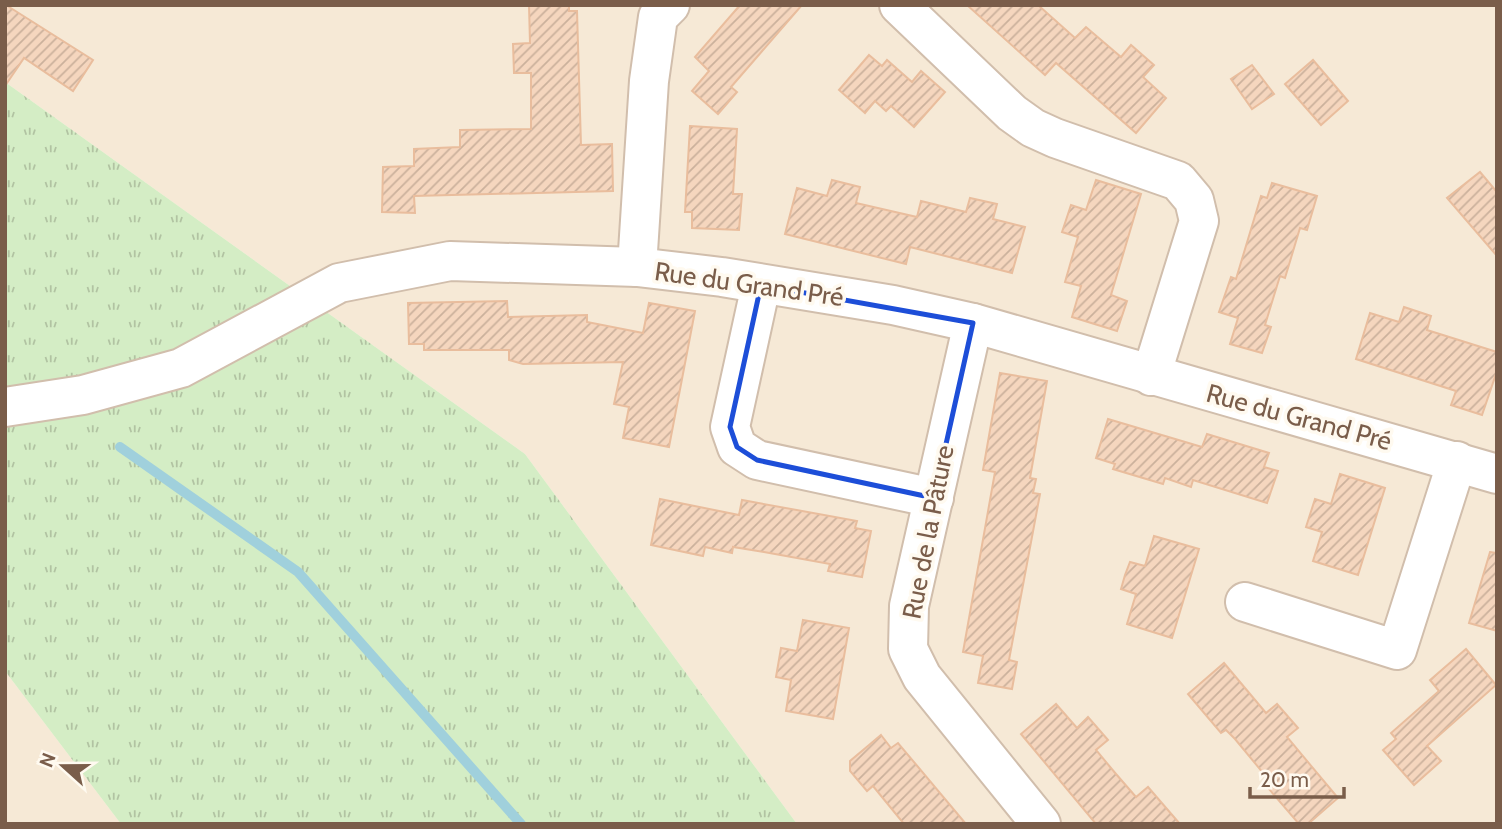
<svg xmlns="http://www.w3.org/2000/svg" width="1502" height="829" font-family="Cabin,sans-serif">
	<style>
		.residential { fill: #f6e9d6 }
		.grass { fill: url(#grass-tufts) }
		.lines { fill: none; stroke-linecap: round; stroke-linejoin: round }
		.stream { stroke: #a0d0dc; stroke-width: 10 }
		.building { fill: url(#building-hatch); stroke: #e9bd9d; stroke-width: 2 }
		.minor-casing { stroke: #d1beac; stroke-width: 42 }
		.minor { stroke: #fff; stroke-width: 38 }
		.marked { fill: none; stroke: #1d4ed8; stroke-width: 5; stroke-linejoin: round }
		.labels { text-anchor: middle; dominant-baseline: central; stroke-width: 7; stroke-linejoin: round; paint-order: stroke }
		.street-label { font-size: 26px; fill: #7a5d4a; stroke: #fffaf0 }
	</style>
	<defs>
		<pattern id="grass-tufts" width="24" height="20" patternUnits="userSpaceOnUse" patternTransform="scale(1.75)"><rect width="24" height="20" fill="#d4edc5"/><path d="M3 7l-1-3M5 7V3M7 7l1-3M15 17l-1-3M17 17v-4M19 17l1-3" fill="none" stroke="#b1c3a2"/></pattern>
		<pattern id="building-hatch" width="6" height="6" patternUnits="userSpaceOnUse" patternTransform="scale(1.75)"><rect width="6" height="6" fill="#f5d6be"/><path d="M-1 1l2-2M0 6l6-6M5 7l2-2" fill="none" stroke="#cbb19c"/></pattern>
	</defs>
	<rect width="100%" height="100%" fill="#fef6e8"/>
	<g class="residential">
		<path d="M5 5H1497V824H797L525 454 5 82Z"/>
		<path d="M5 671 121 824H5Z"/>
	</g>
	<path class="grass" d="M5 82 525 454 797 824H121L5 671Z"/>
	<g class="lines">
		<path class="stream" d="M120 447 298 572 521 824"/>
	</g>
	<g class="building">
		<path d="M6 5 93 60 73 91 24 58 5 86Z"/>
		<path d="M529 5H569V11H577L581 145 612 144 613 191 414 196 415 213 382 212 383 167 414 166V149L460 147V130L531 129V73H514L513 44 530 43Z"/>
		<path d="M740 5H802L731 87 737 92 718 114 692 91 709 71 695 57Z"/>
		<path d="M967 5H1038L1075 38 1086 27 1121 57 1131 45 1154 65 1143 77 1166 98 1136 133 1056 63 1045 75Z"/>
		<path d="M869 55 882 66 887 60 912 82 921 71 945 92 914 127 891 106 886 111 875 101 865 113 839 90Z"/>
		<path d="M1313 60 1348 101 1321 125 1285 84Z"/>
		<path d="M1252 65 1274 94 1252 109 1231 79Z"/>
		<path d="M690 126 737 129 733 194H742L739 230 692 228V212H685Z"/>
		<path d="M1480 172 1497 192V256L1447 198Z"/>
		<path d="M832 180 860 187 856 203 917 217 921 201 966 212 970 198 997 204 993 219 1025 227 1012 273 910 247 906 264 785 234 797 188 827 196Z"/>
		<path d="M1096 180 1141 194 1111 295 1127 301 1117 331 1072 317 1081 286 1065 282 1078 237 1062 232 1071 205 1086 210Z"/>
		<path d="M1272 183 1317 196 1307 230 1300 228 1285 278 1280 276 1265 325 1271 327 1262 353 1230 344 1238 318 1219 312 1231 277 1236 279 1261 196 1267 198Z"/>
		<path d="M507 301 508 317 587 315V322L643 333 649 303 695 311 669 447 623 438 629 407 614 404 623 362 523 364 509 360V350H424V344H409L408 303Z"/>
		<path d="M1404 307 1431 316 1427 330 1497 352V371L1482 415 1451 405 1456 391 1356 359 1370 313 1399 322Z"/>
		<path d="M1000 373 1047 381 1030 478 1036 479 1033 493 1040 494 1009 660 1017 662 1012 689 978 683 983 656 963 652 995 472 983 470Z"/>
		<path d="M1108 419 1202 447 1207 434 1269 453 1264 467 1278 471 1267 503 1193 480 1191 487 1165 478 1163 484 1113 469 1115 464 1096 458Z"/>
		<path d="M1340 474 1385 488 1358 575 1313 561 1322 532 1306 527 1315 499 1331 504Z"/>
		<path d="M660 499 739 515 742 500 857 521 855 528 871 531 862 577 828 571 830 564 764 552 733 547 732 553 705 547 703 556 651 545Z"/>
		<path d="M1154 536 1199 549 1172 638 1127 624 1136 594 1121 589 1125 575 1130 562 1145 566Z"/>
		<path d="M1490 552 1497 553V631L1469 623Z"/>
		<path d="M803 620 849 628 833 719 786 711 791 680 776 677 781 648 797 651Z"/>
		<path d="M1466 649 1496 685 1427 746 1441 761 1414 785 1383 750 1396 739 1391 733 1439 691 1430 680Z"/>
		<path d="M1224 663 1266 713 1277 704 1298 728 1287 737 1338 798 1308 824H1299L1269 789 1273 785 1235 739 1226 730 1221 733 1188 694Z"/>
		<path d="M1056 704 1077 728 1088 717 1108 740 1096 750 1116 774 1136 797 1148 787 1180 824H1096L1021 734Z"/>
		<path d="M881 735 891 748 898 743 966 824H904L873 786 867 791 850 771V761Z"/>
	</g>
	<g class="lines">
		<defs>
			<g id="minor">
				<path d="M899 5 1012 113 1033 128 1055 138 1178 181 1194 200 1199 221 1151 376"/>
				<path d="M637 267 649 81 658 17 670 5"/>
				<path d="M761 285 730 427 737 447 757 460 934 498"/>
				<path d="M973 323 909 606 908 649 922 677 1041 824"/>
				<path d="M5 407 83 395 181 368 339 283 450 261 637 267 722 277 893 305 973 323 1497 474"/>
				<path d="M1245 602 1397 650 1457 461"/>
			</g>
		</defs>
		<use href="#minor" class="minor-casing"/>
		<use href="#minor" class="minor"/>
	</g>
	<path class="marked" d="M761 285 973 323 934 498 757 460 737 447 730 427Z"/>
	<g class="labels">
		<g class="street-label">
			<text transform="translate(749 284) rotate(8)">Rue du Grand Pré</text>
			<text transform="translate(1299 417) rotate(15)">Rue du Grand Pré</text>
			<text transform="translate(928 532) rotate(-79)">Rue de la Pâture</text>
		</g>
	</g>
	<rect width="1502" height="829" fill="none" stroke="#7a5d4a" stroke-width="14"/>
	<g transform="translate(63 766) rotate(291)" stroke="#fffaf0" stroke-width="5" paint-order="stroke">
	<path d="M0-5L12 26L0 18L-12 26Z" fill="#7a5d4a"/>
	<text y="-10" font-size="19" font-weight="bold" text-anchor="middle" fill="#7a5d4a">N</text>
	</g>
	<path d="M1250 787v10h94v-10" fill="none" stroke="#7a5d4a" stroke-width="3.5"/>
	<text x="1260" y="787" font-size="21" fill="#7a5d4a" stroke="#fffaf0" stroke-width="5" paint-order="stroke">20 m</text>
</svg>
